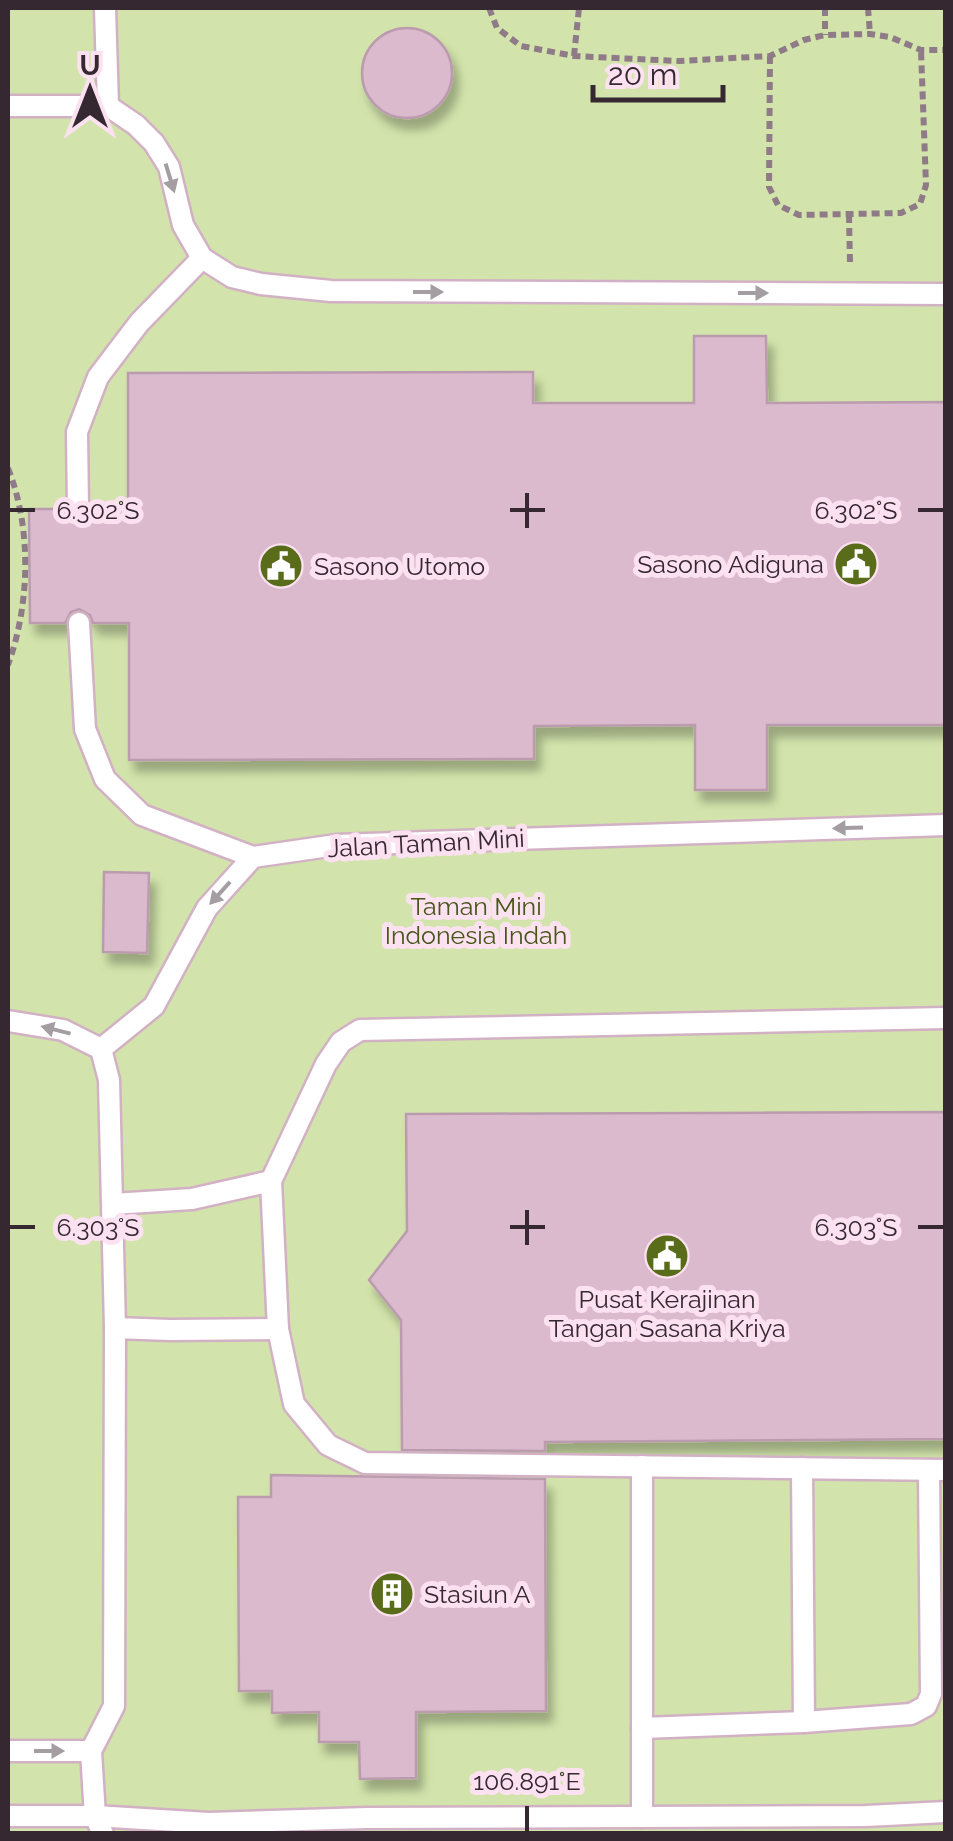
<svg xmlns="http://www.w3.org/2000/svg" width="953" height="1841" font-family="Raleway,sans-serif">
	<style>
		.green { fill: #d2e4ab }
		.building { fill: #dbbacd; stroke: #bb9bae; stroke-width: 2.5; filter: url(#shadow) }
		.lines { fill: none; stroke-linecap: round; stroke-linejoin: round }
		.service-casing { stroke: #d2b1c4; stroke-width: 25 }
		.path { stroke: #8f7b87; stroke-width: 6; stroke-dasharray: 8 5; stroke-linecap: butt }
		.service { stroke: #fff; stroke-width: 20 }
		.oneway { fill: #a49ea2 }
		.ticks { fill: none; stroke: #352830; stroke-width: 4 }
		.labels { text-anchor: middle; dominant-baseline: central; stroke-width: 10; stroke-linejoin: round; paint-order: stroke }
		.poi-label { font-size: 25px; fill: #352830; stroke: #fce1f1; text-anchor: start }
		.street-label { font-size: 25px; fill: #352830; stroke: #fce1f1 }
		.park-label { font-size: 25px; fill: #475619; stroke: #fce1f1 }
		.ticks-label { font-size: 25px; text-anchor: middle; fill: #352830; stroke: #fce1f1; stroke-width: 10; stroke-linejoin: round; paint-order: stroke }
	</style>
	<defs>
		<filter id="shadow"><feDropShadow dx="6" dy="11" stdDeviation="5" flood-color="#0004"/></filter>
	</defs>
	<rect width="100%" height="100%" fill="#fce1f1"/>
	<rect class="green" x="8" y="8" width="937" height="1825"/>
	<g class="building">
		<circle cx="407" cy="73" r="45"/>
		<path d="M694 336H766L767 403 946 402V725H767V790H695V725L534 726V759L129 760V623H93L90 615 79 609 71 612 65 623H30L29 509H64L67 517 77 523 86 520 92 509H128V373L533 372V403H694Z"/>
		<path d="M104 872 149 873 147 953 103 952Z"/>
		<path d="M946 1112V1439L545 1442V1451L402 1450 401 1320 369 1280 407 1231 406 1114Z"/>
		<path d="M271 1475 545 1479 546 1711 416 1712V1778L360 1779 359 1742H319V1712L272 1713V1691H239L238 1497H271Z"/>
	</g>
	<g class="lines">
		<defs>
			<g id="service">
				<path d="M105 8 108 106"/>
				<path d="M8 106H108L136 125 154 143 169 167 183 225 202 258 232 277 261 284 331 291 946 294"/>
				<path d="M78 509 77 432 98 377 139 323 202 258"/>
				<path d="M79 623 85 729 105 779 142 815 253 857"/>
				<path d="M946 1018 360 1030 341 1042 326 1064 271 1181 278 1329 294 1404 328 1445 365 1463 946 1470"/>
				<path d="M8 1021 63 1030 101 1049"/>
				<path d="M101 1049 154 1006 207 908 253 857 336 845 946 825"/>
				<path d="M101 1049 109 1080 115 1328 114 1706 91 1751 95 1816 103 1834"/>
				<path d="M113 1204 192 1199 271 1181"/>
				<path d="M115 1328 170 1330 278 1329"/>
				<path d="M642 1466V1817"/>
				<path d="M802 1468 804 1722"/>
				<path d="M642 1728 804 1722 911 1714 926 1706 931 1694 929 1470"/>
				<path d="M8 1751H91"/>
				<path d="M8 1816H95L209 1823 367 1818 866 1816 946 1812"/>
			</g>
		</defs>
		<use href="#service" class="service-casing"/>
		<g class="path">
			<path d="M489 8 497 28 521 46 574 56 679 61 770 56 804 40 825 35 870 34 890 37 921 50H946"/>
			<path d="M825 8V35"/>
			<path d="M868 8 870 34"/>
			<path d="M574 56 579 8"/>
			<path d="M770 56 769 187 778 205 799 215 901 213 920 204 926 185 921 50"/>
			<path d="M849 215 850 263"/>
			<path d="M8 468C32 529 30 604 8 665"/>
		</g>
		<use href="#service" class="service"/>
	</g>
	<defs><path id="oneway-solid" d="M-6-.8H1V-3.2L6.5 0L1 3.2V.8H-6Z" transform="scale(2.5)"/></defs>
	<g class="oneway">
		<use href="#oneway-solid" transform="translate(170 178) rotate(73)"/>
		<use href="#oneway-solid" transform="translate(428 292)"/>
		<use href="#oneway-solid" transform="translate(753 293)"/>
		<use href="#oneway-solid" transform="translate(848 828) rotate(178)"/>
		<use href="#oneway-solid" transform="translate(220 893) rotate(132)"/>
		<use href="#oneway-solid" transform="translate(56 1030) rotate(-166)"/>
		<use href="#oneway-solid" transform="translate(49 1751)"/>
	</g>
	<path class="ticks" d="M527 493V528M10 510H35M510 510H545M918 510H943M527 1210V1245M10 1227H35M510 1227H545M918 1227H943M527 1806V1831"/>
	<defs>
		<symbol id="civic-disc" viewBox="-11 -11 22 22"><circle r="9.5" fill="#586c1a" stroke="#fce1f1"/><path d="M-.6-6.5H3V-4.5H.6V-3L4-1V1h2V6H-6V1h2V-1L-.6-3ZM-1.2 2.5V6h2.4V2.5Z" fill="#fff"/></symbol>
		<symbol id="building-disc" viewBox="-11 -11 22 22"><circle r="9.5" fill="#586c1a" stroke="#fce1f1"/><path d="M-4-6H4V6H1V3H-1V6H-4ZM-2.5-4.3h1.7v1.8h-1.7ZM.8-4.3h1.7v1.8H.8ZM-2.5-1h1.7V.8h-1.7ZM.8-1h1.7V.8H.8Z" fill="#fff"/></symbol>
	</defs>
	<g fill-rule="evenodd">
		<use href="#civic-disc" x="831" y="539" width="50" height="50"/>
		<use href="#civic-disc" x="256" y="541" width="50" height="50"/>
		<use href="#civic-disc" x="642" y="1231" width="50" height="50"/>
		<use href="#building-disc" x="367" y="1569" width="50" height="50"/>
	</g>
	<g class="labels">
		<g class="poi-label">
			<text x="824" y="564" text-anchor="end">Sasono Adiguna</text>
			<text x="314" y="566">Sasono Utomo</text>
			<text x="667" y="1299" text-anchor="middle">Pusat Kerajinan<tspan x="667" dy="29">Tangan Sasana Kriya</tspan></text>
			<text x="424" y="1594">Stasiun A</text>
		</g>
		<g class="street-label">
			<text transform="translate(426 843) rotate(-3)">Jalan Taman Mini</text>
		</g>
		<g class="park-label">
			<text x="476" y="906">Taman Mini<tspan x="476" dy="29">Indonesia Indah</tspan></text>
		</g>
	</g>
	<g class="ticks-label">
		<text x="98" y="519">6.302°S</text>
		<text x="856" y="519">6.302°S</text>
		<text x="98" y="1236">6.303°S</text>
		<text x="856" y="1236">6.303°S</text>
		<text x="527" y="1790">106.891°E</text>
	</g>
	<rect width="953" height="1841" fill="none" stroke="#352830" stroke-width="20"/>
	<g transform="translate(90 90)" stroke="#fce1f1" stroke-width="8" paint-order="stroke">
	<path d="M0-8L18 38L0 25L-18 38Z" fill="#352830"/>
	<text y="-15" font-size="28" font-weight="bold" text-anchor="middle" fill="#352830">U</text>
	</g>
	<path d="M593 85v15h130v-15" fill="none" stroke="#352830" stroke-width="5"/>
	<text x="608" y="85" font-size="30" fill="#352830" stroke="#fce1f1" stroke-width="8" paint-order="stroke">20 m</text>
</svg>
